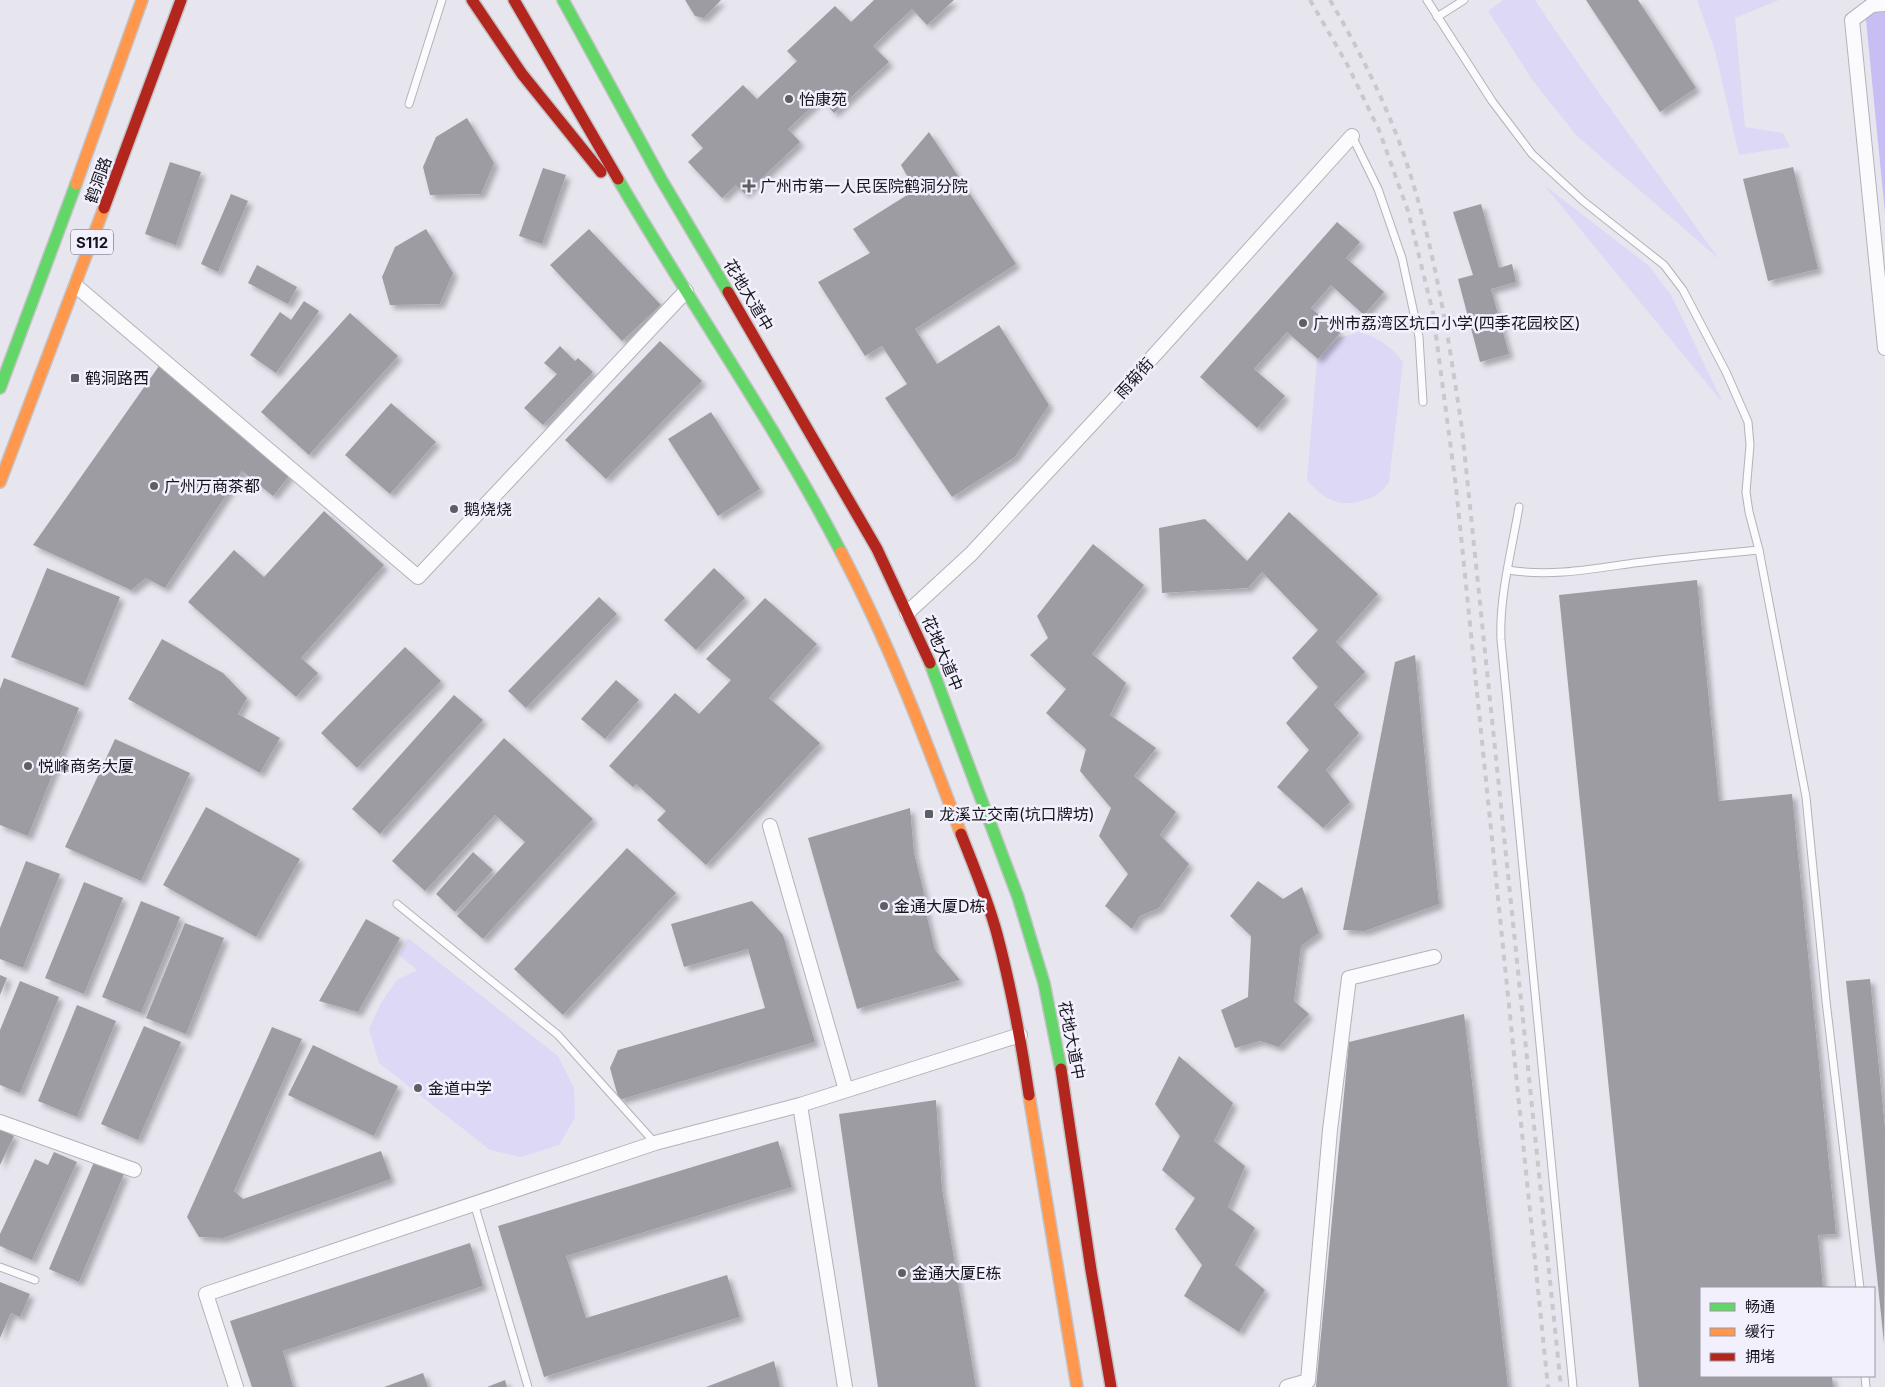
<svg xmlns="http://www.w3.org/2000/svg" width="1885" height="1387" font-family="Inter,'Noto Sans SC',sans-serif">
	<style>
		.green { fill: #ddd8f6 }
		.water { fill: #c8bef3 }
		.building { fill: #9d9ca3; filter: url(#shadow) }
		.lines { fill: none; stroke-linecap: round; stroke-linejoin: round }
		.lane-casing { stroke: #b3b2b9; stroke-width: 9 }
		.street-casing { stroke: #b3b2b9; stroke-width: 16 }
		.fast-casing { stroke: #c3c3c7; stroke-width: 14 }
		.slow-casing { stroke: #c3c3c7; stroke-width: 14 }
		.jam-casing { stroke: #c3c3c7; stroke-width: 14 }
		.lane { stroke: #fbfbfd; stroke-width: 7 }
		.street { stroke: #fbfbfd; stroke-width: 14 }
		.fast { stroke: #63d668; stroke-width: 11 }
		.slow { stroke: #ff974d; stroke-width: 11 }
		.jam { stroke: #b3261e; stroke-width: 11 }
		.rail { stroke: #c9c8cb; stroke-width: 4; stroke-dasharray: 6 6; stroke-linecap: butt }
		.poi-dot { fill: #5f5e65; stroke: #f2f0fd; stroke-width: 2 }
		.labels { text-anchor: middle; dominant-baseline: central; stroke-width: 5; stroke-linejoin: round; paint-order: stroke }
		.shield { fill: #f2f0fd; stroke: #58575f; stroke-width: 1 }
		.shield-label { font-size: 15px; font-weight: bold; fill: #16151b }
		.poi-label { font-size: 16px; fill: #16151b; stroke: #f2f0fd; text-anchor: start }
		.street-label { font-size: 16px; fill: #16151b; stroke: #f2f0fd }
	</style>
	<defs>
		<filter id="shadow"><feDropShadow dx="4.5" dy="4.5" stdDeviation="2.5" flood-color="#0004"/></filter>
	</defs>
	<rect width="100%" height="100%" fill="#e7e6ef"/>
	<g class="green">
		<path d="M1503 0H1535C1593 88 1658 172 1719 259L1577 136 1533 81 1488 11Z"/>
		<path d="M1697 0H1779L1735 18 1745 127 1783 133 1790 147 1739 155 1715 51Z"/>
		<path d="M1544 185 1649 266 1671 295 1723 403Z"/>
		<path d="M1359 332C1379 338 1390 345 1403 362L1389 482C1381 493 1374 498 1361 501 1336 508 1323 498 1307 480L1317 358 1338 338Z"/>
		<path d="M408 938 558 1056 574 1088 575 1118 559 1145 521 1157 490 1150 379 1063 369 1029 382 1001 397 980 417 970 399 955Z"/>
	</g>
	<path class="water" d="M1864 0H1885V213Z"/>
	<g class="building">
		<path d="M685 0H721L704 18 695 16Z"/>
		<path d="M874 0H954L927 25 912 9 873 46 889 62 834 113 821 98 788 129 800 142 745 194 736 185 722 198 688 162 703 148 691 135 743 85 757 99 797 61 787 51 835 6 851 22Z"/>
		<path d="M1586 0H1638L1696 88 1660 112Z"/>
		<path d="M467 118 494 163 481 194 430 195 423 167 436 137Z"/>
		<path d="M929 132 1016 264 915 329 937 364 999 325 1049 405 1015 457 952 497 885 398 907 384 882 346 865 356 818 282 870 253 853 229 915 190 901 165Z"/>
		<path d="M170 162 201 172 176 245 145 234Z"/>
		<path d="M1793 167 1818 269 1768 281 1743 179Z"/>
		<path d="M543 168 566 175 542 244 519 236Z"/>
		<path d="M231 194 248 201 218 272 201 264Z"/>
		<path d="M1481 204 1499 268 1512 264 1516 282 1491 289 1509 354 1480 362 1458 279 1473 275 1453 212Z"/>
		<path d="M1337 222 1360 242 1346 258 1384 292 1364 315 1331 285 1311 308 1340 333 1318 359 1287 332 1254 369 1285 396 1257 428 1200 377Z"/>
		<path d="M426 229 453 273 440 304 390 305 382 277 395 247Z"/>
		<path d="M589 229 661 305 622 341 550 265Z"/>
		<path d="M257 265 297 287 288 304 248 283Z"/>
		<path d="M304 301 319 311 276 373 250 355 280 312 291 320Z"/>
		<path d="M350 313 398 356 309 455 261 412Z"/>
		<path d="M660 341 702 381 606 479 565 440Z"/>
		<path d="M560 346 575 361 578 358 593 372 543 425 524 408 557 374 544 363Z"/>
		<path d="M159 366 290 475 273 496 242 471 165 588 146 578 131 590 33 545Z"/>
		<path d="M391 403 436 442 390 494 345 455Z"/>
		<path d="M711 412 760 489 718 516 668 439Z"/>
		<path d="M324 511 384 565 301 658 318 673 296 697 188 602 234 550 264 577Z"/>
		<path d="M1289 512 1378 594 1336 642 1365 672 1334 705 1359 733 1326 770 1350 802 1323 828 1277 787 1309 750 1286 723 1318 687 1292 658 1318 630 1262 572 1248 588 1162 593 1159 528 1205 519 1247 561Z"/>
		<path d="M1093 544 1144 585 1092 654 1126 683 1110 715 1156 748 1134 776 1176 812 1160 835 1189 864 1159 908 1140 916 1132 929 1105 906 1128 874 1099 836 1111 808 1080 771 1086 749 1046 713 1066 689 1030 655 1048 638 1037 616Z"/>
		<path d="M47 568 120 597 84 686 11 657Z"/>
		<path d="M714 568 745 598 696 650 664 620Z"/>
		<path d="M1697 580 1719 801 1792 794 1836 1234 1818 1235 1823 1288H1701V1376H1832L1833 1387H1639L1559 595Z"/>
		<path d="M599 597 617 614 526 708 508 691Z"/>
		<path d="M765 598 817 644 769 698 820 743 706 865 657 820 666 811 636 784 633 787 609 766 675 693 699 714 731 680 706 659Z"/>
		<path d="M162 639 223 673 247 698 238 714 280 738 260 773 128 699Z"/>
		<path d="M405 647 441 681 357 768 321 733Z"/>
		<path d="M1415 655 1439 904 1365 931 1343 930 1395 662Z"/>
		<path d="M4 678 79 708 28 836 0 825V689Z"/>
		<path d="M616 680 639 700 605 739 581 719Z"/>
		<path d="M454 695 483 720 380 834 352 809Z"/>
		<path d="M504 738 593 819 483 939 457 916 525 842 495 815 425 891 392 861Z"/>
		<path d="M115 739 190 773 141 881 65 847Z"/>
		<path d="M206 807 300 859 256 937 163 885Z"/>
		<path d="M910 808 914 853 923 889 927 917 935 950 960 980 857 1009 808 838Z"/>
		<path d="M627 848 676 893 563 1015 514 969Z"/>
		<path d="M473 852 493 870 455 912 436 894Z"/>
		<path d="M26 861 60 874 23 968 0 959V928Z"/>
		<path d="M1258 881 1283 899 1302 887 1319 933 1301 946 1294 1001 1309 1014 1279 1047 1260 1041 1235 1048 1221 1010 1248 997 1251 936 1230 916Z"/>
		<path d="M84 882 123 898 84 994 45 978Z"/>
		<path d="M141 901 180 917 141 1013 102 997Z"/>
		<path d="M752 901 783 935 815 1042 619 1100 610 1068 618 1050 765 1008 748 949 684 967 671 924Z"/>
		<path d="M366 919 400 938 358 1012 319 1001Z"/>
		<path d="M185 923 224 938 186 1034 146 1018Z"/>
		<path d="M0 975 7 978 0 995Z"/>
		<path d="M1870 979 1885 1128 1884 1343 1846 981Z"/>
		<path d="M20 981 59 997 20 1093 0 1085V1030Z"/>
		<path d="M77 1005 116 1021 77 1117 38 1101Z"/>
		<path d="M1464 1014 1508 1387H1316L1349 1042Z"/>
		<path d="M144 1026 181 1042 138 1140 101 1124Z"/>
		<path d="M272 1027 302 1039 234 1191 243 1199 381 1151 391 1179 223 1238 199 1237 187 1217Z"/>
		<path d="M313 1045 398 1086 374 1136 288 1095Z"/>
		<path d="M1179 1056 1233 1103 1214 1141 1245 1166 1228 1207 1255 1228 1235 1265 1265 1290 1239 1332 1184 1296 1202 1265 1175 1229 1195 1198 1162 1170 1180 1136 1155 1104Z"/>
		<path d="M936 1100 942 1189 976 1387H878L839 1114Z"/>
		<path d="M0 1129 14 1136 0 1165Z"/>
		<path d="M778 1141 792 1187 566 1256 586 1318 727 1275 740 1317 544 1377 498 1226Z"/>
		<path d="M54 1152 77 1162 32 1260 0 1246V1234L35 1159 48 1165Z"/>
		<path d="M94 1162 124 1174 79 1282 49 1269Z"/>
		<path d="M470 1243 483 1286 283 1351 293 1387H252L230 1321Z"/>
		<path d="M0 1282 30 1294 20 1317 11 1313 0 1338Z"/>
		<path d="M774 1361 780 1387H706Z"/>
		<path d="M423 1373 428 1387H384Z"/>
		<path d="M505 1380 507 1387H487Z"/>
	</g>
	<g class="lines">
		<defs>
			<g id="lane">
				<path d="M1427 0 1492 101 1532 154 1583 201 1664 265 1683 290 1726 372 1748 422 1750 445 1746 492 1749 512 1759 550 1806 797 1826 1001 1860 1288"/>
				<path d="M1437 17 1464 0"/>
				<path d="M409 104 442 0"/>
				<path d="M1352 136 1378 189 1402 258 1419 337 1423 402"/>
				<path d="M1519 507C1512 549 1499 597 1501 640L1573 1387"/>
				<path d="M1508 570C1550 577 1592 569 1634 563 1675 558 1717 554 1759 550"/>
				<path d="M397 904 558 1035 655 1143"/>
				<path d="M474 1203 528 1387"/>
				<path d="M0 1267 35 1280"/>
				<path d="M1865 1376 1866 1387"/>
			</g>
			<g id="street">
				<path d="M1885 4 1872 5 1852 20 1885 348"/>
				<path d="M76 286 418 577 686 291"/>
				<path d="M907 613 971 554 1112 402 1352 136"/>
				<path d="M770 826 846 1090"/>
				<path d="M800 1105 845 1387"/>
				<path d="M0 1122 134 1170"/>
				<path d="M236 1387 206 1294 655 1143 800 1105 1020 1035"/>
				<path d="M1287 1387 1308 1381 1330 1130 1349 978 1434 957"/>
			</g>
			<g id="fast">
				<path d="M563 0 661 179 728 292"/>
				<path d="M618 179C691 305 775 424 841 552"/>
				<path d="M0 388 76 184"/>
				<path d="M930 663 1018 897 1044 983 1061 1069"/>
			</g>
			<g id="slow">
				<path d="M76 184 142 0"/>
				<path d="M0 482 104 208"/>
				<path d="M841 552C889 643 925 738 961 834"/>
				<path d="M1029 1095 1077 1387"/>
			</g>
			<g id="jam">
				<path d="M472 0 522 74 601 172"/>
				<path d="M514 0 618 179"/>
				<path d="M104 208 181 0"/>
				<path d="M728 292 877 549 930 663"/>
				<path d="M961 834C974 867 988 900 997 934 1011 987 1021 1041 1029 1095"/>
				<path d="M1061 1069 1091 1270 1111 1387"/>
			</g>
		</defs>
		<use href="#lane" class="lane-casing"/>
		<use href="#street" class="street-casing"/>
		<use href="#fast" class="fast-casing"/>
		<use href="#slow" class="slow-casing"/>
		<use href="#jam" class="jam-casing"/>
		<use href="#lane" class="lane"/>
		<use href="#street" class="street"/>
		<use href="#fast" class="fast"/>
		<use href="#slow" class="slow"/>
		<use href="#jam" class="jam"/>
		<g class="rail">
			<path d="M1310 0 1347 64 1379 130 1408 211 1433 313 1456 487 1548 1387"/>
			<path d="M1330 0C1365 60 1396 123 1415 190 1438 268 1450 348 1462 429L1561 1387"/>
		</g>
	</g>
	<g class="poi-dot">
		<circle cx="789" cy="99" r="5"/>
		<path d="M746.5 178.5h5v5h5v5h-5v5h-5v-5h-5v-5h5z"/>
		<circle cx="1303" cy="323" r="5"/>
		<rect x="70" y="373" width="10" height="10" rx="2.5"/>
		<circle cx="154" cy="486" r="5"/>
		<circle cx="454" cy="509" r="5"/>
		<circle cx="28" cy="766" r="5"/>
		<rect x="924" y="809" width="10" height="10" rx="2.5"/>
		<circle cx="884" cy="906" r="5"/>
		<circle cx="418" cy="1088" r="5"/>
		<circle cx="902" cy="1273" r="5"/>
	</g>
	<g class="labels">
		<rect class="shield" x="71" y="229.5" width="42" height="25" rx="4"/>
		<g class="shield-label">
			<text x="92" y="242">S112</text>
		</g>
		<g class="poi-label">
			<text x="799" y="99">怡康苑</text>
			<text x="760" y="186">广州市第一人民医院鹤洞分院</text>
			<text x="1313" y="323">广州市荔湾区坑口小学(四季花园校区)</text>
			<text x="85" y="378">鹤洞路西</text>
			<text x="164" y="486">广州万商茶都</text>
			<text x="464" y="509">鹅烧烧</text>
			<text x="38" y="766">悦峰商务大厦</text>
			<text x="939" y="814">龙溪立交南(坑口牌坊)</text>
			<text x="894" y="906">金通大厦D栋</text>
			<text x="428" y="1088">金道中学</text>
			<text x="912" y="1273">金通大厦E栋</text>
		</g>
		<g class="street-label">
			<text transform="translate(98 180) rotate(-70)">鹤洞路</text>
			<text transform="translate(749 295) rotate(59)">花地大道中</text>
			<text transform="translate(1134 378) rotate(-48)">雨菊街</text>
			<text transform="translate(943 653) rotate(67)">花地大道中</text>
			<text transform="translate(1072 1040) rotate(79)">花地大道中</text>
		</g>
	</g>
	<rect x="1700" y="1287" width="175" height="90" fill="#f2f0fd" stroke="#9a98a3"/>
	<rect x="1710" y="1303" width="25" height="8" fill="#63d668" stroke="#9a98a3"/>
	<text x="1745" y="1312" font-size="15" fill="#16151b">畅通</text>
	<rect x="1710" y="1328" width="25" height="8" fill="#ff974d" stroke="#9a98a3"/>
	<text x="1745" y="1337" font-size="15" fill="#16151b">缓行</text>
	<rect x="1710" y="1353" width="25" height="8" fill="#b3261e" stroke="#9a98a3"/>
	<text x="1745" y="1362" font-size="15" fill="#16151b">拥堵</text>
</svg>
